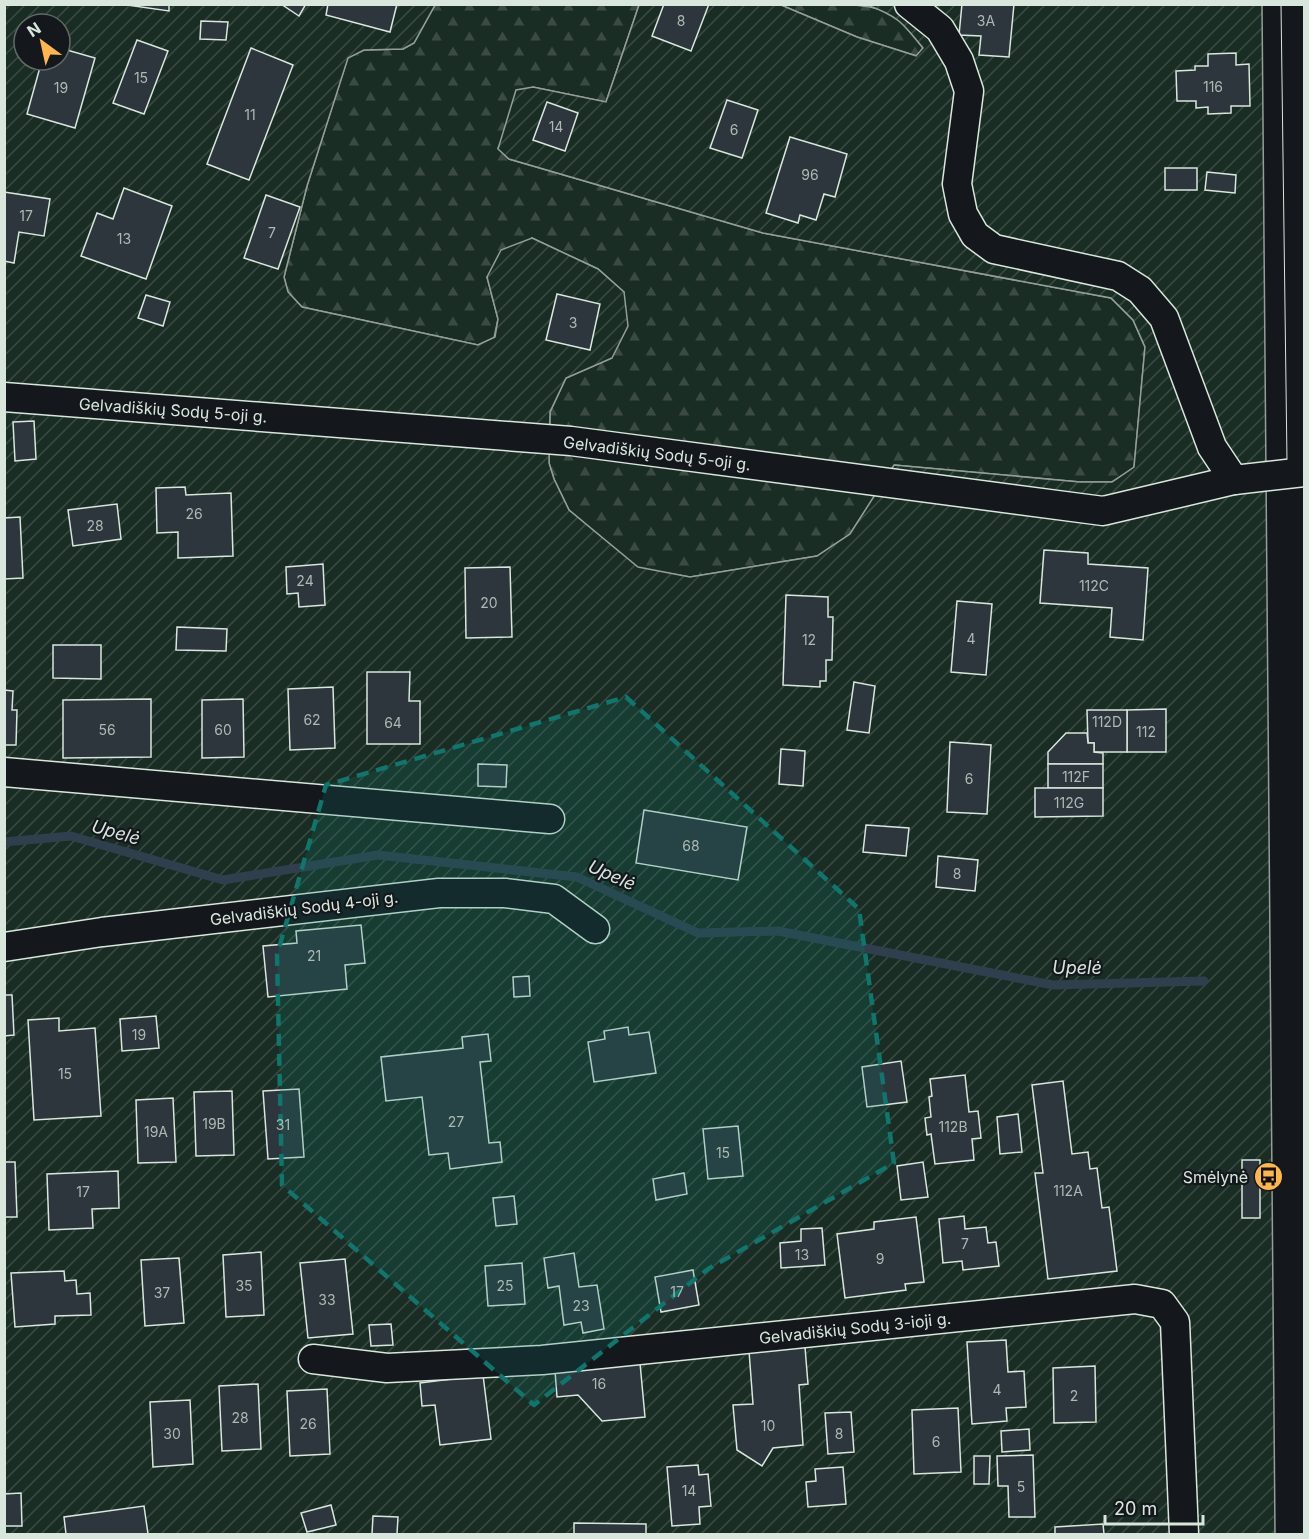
<svg xmlns="http://www.w3.org/2000/svg" width="1309" height="1539" font-family="Inter,sans-serif">
	<style>
		.forest { fill: url(#forest-firs); stroke: #939e99; stroke-width: 1.5 }
		.garden { fill: url(#garden-furrows); stroke: #939e99; stroke-width: 1.5; fill-rule: evenodd }
		.lines { fill: none; stroke-linecap: round; stroke-linejoin: round }
		.stream { stroke: #2f3f4d; stroke-width: 9 }
		.building { fill: #2c363c; stroke: #d8e6dc; stroke-width: 1.5 }
		.minor-casing { stroke: #d8e6dc; stroke-width: 31 }
		.primary-casing { stroke: #d8e6dc; stroke-width: 35 }
		.minor { stroke: #14181c; stroke-width: 28 }
		.primary { stroke: #14181c; stroke-width: 33 }
		.marked { fill: #0f766e; fill-opacity: 0.2; stroke: #0f766e; stroke-width: 4.5; stroke-dasharray: 12 8; stroke-linejoin: round }
		.labels { text-anchor: middle; dominant-baseline: central; stroke-width: 4.5; stroke-linejoin: round; paint-order: stroke }
		.number-label { font-size: 14px; fill: #adbab4 }
		.street-label { font-size: 16px; fill: #d8e6dc; stroke: #14181c }
		.poi-label { font-size: 16px; fill: #d8e6dc; stroke: #14181c; text-anchor: end }
		.water-label { font-size: 18px; font-style: italic; fill: #d8e6dc; stroke: #14181c }
	</style>
	<defs>
		<pattern id="forest-firs" width="22" height="20" patternUnits="userSpaceOnUse" patternTransform="scale(1.5)"><rect width="22" height="20" fill="#1a2d24"/><path d="M5 1l3.5 6h-7zM16 11l3.5 6h-7z" fill="#3b4b43"/></pattern>
		<pattern id="garden-furrows" width="10" height="10" patternUnits="userSpaceOnUse" patternTransform="scale(1.5)"><rect width="10" height="10" fill="#1a2d24"/><path d="M-1 1l2-2M0 10L10 0M9 11l2-2" fill="none" stroke="#3b4b43"/></pattern>
	</defs>
	<rect width="100%" height="100%" fill="#14181c"/>
	<g class="forest">
		<path d="M435 5H639L606 102 533 87 498 148 509 159 763 233 1111 298 1133 320 1145 347 1134 468 1112 482H1080L895 465 850 534 817 556 690 577 638 568 569 510 554 479 549 463 550 412 566 378 612 358 624 292 598 269 532 238 487 277 498 319 494 338 478 345 302 307 288 292 284 277 307 186 348 57 364 50 403 49 414 43Z"/>
		<path d="M781 5C811 5 866 0 891 14 904 23 913 36 923 48L917 56 857 37Z"/>
	</g>
	<path class="garden" d="M5 5H435L414 43 403 49 364 50 348 58 307 186 284 277 288 292 302 307 478 345 495 337 498 319 487 277 501 250 532 238 598 269 624 292 628 326 612 358 566 378 550 412 549 463 554 479 569 510 638 567 690 577 817 556 850 534 894 465 1080 482H1112L1134 467 1145 347 1133 320 1111 298 763 233 509 159 498 149 516 90 533 87 606 102 639 5H781L857 37 916 56 923 48C903 23 898 16 867 5H1262L1275 1534H5ZM24 24H60V60H24Z"/>
	<g class="lines">
		<path class="stream" d="M4 842 71 836 223 880 378 855 577 877 698 933 778 931 1053 985 1204 981"/>
	</g>
	<g class="building">
		<path d="M120 4H169V11Z"/>
		<path d="M281 4H306L299 16Z"/>
		<path d="M328 4H397L390 32 326 15Z"/>
		<path d="M664 4H709L691 51 652 36Z"/>
		<path d="M962 4H1014L1009 57 979 55 981 36 959 35Z"/>
		<path d="M201 21 228 22 226 40 200 39Z"/>
		<path d="M137 40 168 51 144 114 113 103Z"/>
		<path d="M60 48 95 58 75 128 27 114 42 60H60Z"/>
		<path d="M251 48 293 65 249 180 207 164Z"/>
		<path d="M1236 53V65L1249 64 1250 106H1231V113L1208 114V107L1196 108V101H1177L1176 71 1195 70V66H1208V54Z"/>
		<path d="M727 100 758 110 742 158 710 148Z"/>
		<path d="M547 102 578 113 565 151 533 140Z"/>
		<path d="M790 137 847 154 835 197 824 194 816 220 800 215 798 223 766 213Z"/>
		<rect x="1165" y="168" width="32" height="22"/>
		<path d="M1207 172 1236 175 1235 193 1205 190Z"/>
		<path d="M124 188 172 206 146 279 81 256 97 213 113 219Z"/>
		<path d="M4 192 50 199 44 236 19 232 14 263 4 261Z"/>
		<path d="M266 195 300 207 278 269 244 258Z"/>
		<path d="M557 294 600 304 590 350 546 340Z"/>
		<path d="M146 295 170 302 163 326 138 318Z"/>
		<path d="M34 421 36 459 15 461 13 422Z"/>
		<path d="M185 487 186 495 231 493 233 556 178 558V532L157 533 156 488Z"/>
		<path d="M117 504 121 539 73 546 68 510Z"/>
		<path d="M20 517 23 578 4 579V518Z"/>
		<path d="M1044 550 1088 553V564L1148 568 1143 640 1110 637 1112 608 1040 603Z"/>
		<path d="M323 564 325 605 299 607 298 593 287 594 286 567Z"/>
		<path d="M510 567 512 637 466 638 465 568Z"/>
		<path d="M786 595 828 597V617H833L832 660H826V681H820V687L783 685Z"/>
		<path d="M957 601 992 604 986 675 951 672Z"/>
		<path d="M177 627 227 629 226 651 176 650Z"/>
		<path d="M53 645H101V679L53 678Z"/>
		<path d="M367 672H410L409 701H420V744H367Z"/>
		<path d="M854 682 875 686 869 733 847 730Z"/>
		<path d="M333 687 335 748 290 750 288 689Z"/>
		<path d="M4 690 13 691 12 710H17L16 745H4Z"/>
		<path d="M151 699V757L63 758V700Z"/>
		<path d="M243 699 244 757 202 758V700Z"/>
		<path d="M1166 709V752H1127V710Z"/>
		<path d="M1087 710H1127V752H1094V743H1088Z"/>
		<path d="M1066 733H1087L1088 743H1094V752L1103 753V764H1048V752Z"/>
		<path d="M950 742 991 745 987 814 947 812Z"/>
		<path d="M781 749 805 751 803 786 779 784Z"/>
		<path d="M478 764 507 765 506 787 478 786Z"/>
		<rect x="1048" y="764" width="55" height="24"/>
		<path d="M1035 788H1103V816L1035 817Z"/>
		<path d="M644 810 747 827 738 880 636 863Z"/>
		<path d="M866 825 909 828 906 856 863 852Z"/>
		<path d="M938 856 978 860 975 891 936 887Z"/>
		<path d="M361 925 365 963 345 965 347 989 268 997 263 946 297 943 296 931Z"/>
		<path d="M529 976 530 996 514 997 513 977Z"/>
		<path d="M4 995H12L14 1035 4 1036Z"/>
		<path d="M156 1016 159 1048 122 1051 120 1019Z"/>
		<path d="M59 1018V1031L95 1028 101 1116 34 1120 28 1020Z"/>
		<path d="M628 1027 629 1035 649 1032 656 1073 594 1082 588 1042 605 1039 604 1031Z"/>
		<path d="M488 1034 491 1061 480 1062 489 1143 500 1142 502 1162 450 1169 448 1153 429 1155 422 1097 386 1101 381 1057 463 1048 462 1037Z"/>
		<path d="M901 1061 907 1102 867 1107 862 1067Z"/>
		<path d="M965 1075 969 1112 978 1111 981 1138 972 1139 974 1160 935 1164 931 1134 927 1135 925 1118 931 1117 929 1097 932 1096 930 1079Z"/>
		<path d="M1063 1081 1072 1154 1088 1152 1090 1169 1097 1168 1102 1208 1109 1207 1117 1271 1048 1279 1035 1173H1043L1032 1085Z"/>
		<path d="M299 1089 304 1157 268 1159 263 1091Z"/>
		<path d="M232 1091 234 1155 196 1156 194 1092Z"/>
		<path d="M173 1098 176 1162 138 1163 136 1100Z"/>
		<path d="M1018 1114 1022 1152 1000 1154 997 1117Z"/>
		<path d="M738 1126 743 1176 708 1179 703 1129Z"/>
		<rect x="1242" y="1160" width="18" height="58"/>
		<path d="M4 1162H15L17 1217H4Z"/>
		<path d="M923 1162 928 1197 901 1200 897 1166Z"/>
		<path d="M118 1171 119 1208 92 1209 93 1228 49 1230 47 1174Z"/>
		<path d="M684 1173 687 1194 656 1200 653 1179Z"/>
		<path d="M514 1196 517 1224 496 1226 493 1198Z"/>
		<path d="M964 1216 965 1229 986 1227 988 1243 996 1242 999 1266 963 1270 962 1261 943 1263 939 1219Z"/>
		<path d="M916 1217 924 1282 905 1284 906 1290 845 1298 837 1234 874 1229V1222Z"/>
		<path d="M822 1228 825 1265 781 1268 780 1243 801 1241V1229Z"/>
		<path d="M261 1252 264 1315 226 1317 223 1255Z"/>
		<path d="M574 1253 579 1287 597 1285 604 1329 583 1333 581 1322 564 1325 559 1286 548 1288 544 1258Z"/>
		<path d="M179 1258 184 1323 145 1326 141 1260Z"/>
		<path d="M345 1259 353 1334 308 1338 300 1263Z"/>
		<path d="M522 1263 525 1304 488 1306 485 1266Z"/>
		<path d="M693 1270 699 1305 661 1312 655 1277Z"/>
		<path d="M64 1271 65 1281 76 1280 77 1294 90 1293 91 1315 55 1316V1324L15 1327 11 1273Z"/>
		<path d="M391 1324 393 1345 371 1346 369 1325Z"/>
		<path d="M1006 1340 1008 1372 1024 1371 1026 1407 1006 1408 1007 1421 972 1424 967 1342Z"/>
		<path d="M805 1347 808 1384 799 1385 803 1445 773 1448 762 1466 737 1450 733 1405 753 1404 749 1351Z"/>
		<path d="M640 1363 645 1417 602 1421 578 1395 557 1397 555 1371Z"/>
		<path d="M1095 1366 1096 1422 1054 1423 1053 1368Z"/>
		<path d="M483 1375 491 1439 440 1445 435 1405 422 1406 420 1383Z"/>
		<path d="M258 1384 261 1449 222 1451 219 1386Z"/>
		<path d="M327 1389 330 1454 290 1456 287 1391Z"/>
		<path d="M190 1400 193 1464 153 1467 150 1402Z"/>
		<path d="M958 1408 961 1472 914 1474 912 1410Z"/>
		<path d="M851 1412 854 1452 828 1454 825 1413Z"/>
		<path d="M1029 1429 1030 1450 1002 1452 1001 1431Z"/>
		<path d="M1033 1455 1035 1517H1009L1008 1486H998L997 1456Z"/>
		<path d="M974 1456H990L989 1484H974Z"/>
		<path d="M698 1465 699 1475 708 1474 711 1506 699 1507 700 1524 672 1526 667 1467Z"/>
		<path d="M843 1467 846 1504 808 1507 806 1482 816 1481 815 1469Z"/>
		<path d="M21 1493 22 1526H4V1494Z"/>
		<path d="M331 1505 336 1525 307 1532 301 1513Z"/>
		<path d="M144 1506 148 1534H66L64 1517Z"/>
		<path d="M373 1516 398 1517 397 1534H372Z"/>
		<path d="M574 1523 646 1524V1534H574Z"/>
		<path d="M1103 1524 1104 1534H1055V1527Z"/>
	</g>
	<g class="lines">
		<defs>
			<g id="minor">
				<path d="M909 4 940 29 959 61 969 91 957 184 963 214 975 235 994 249 1118 276 1140 290 1164 318 1212 447 1234 480"/>
				<path d="M4 397 571 441 1103 511 1234 480 1304 472"/>
				<path d="M4 772 550 819"/>
				<path d="M4 947 102 932 439 893H505L554 899 595 929"/>
				<path d="M313 1359 387 1368 542 1360 1135 1299 1162 1304 1175 1322 1184 1534"/>
			</g>
			<path id="primary" d="M1298 4 1304 460"/>
		</defs>
		<use href="#minor" class="minor-casing"/>
		<use href="#primary" class="primary-casing"/>
		<use href="#minor" class="minor"/>
		<use href="#primary" class="primary"/>
	</g>
	<path class="marked" d="M626 697 859 909 894 1163 708 1269 534 1405 282 1185 277 955 326 785Z"/>
	<defs>
		<symbol id="bus-disc" viewBox="-11 -11 22 22"><circle r="9.5" fill="#ffb74d" stroke="#14181c"/><path d="M-5-6H5V4H4V6H2V4H-2V6H-4V4H-5ZM-3.5-4V0h7V-4ZM-3.5 1.2v1.5H-2V1.2ZM2 1.2v1.5H3.5V1.2Z" fill="#111"/></symbol>
	</defs>
	<g fill-rule="evenodd">
		<use href="#bus-disc" x="1252" y="1160" width="33" height="33"/>
	</g>
	<g class="labels">
		<g class="number-label">
			<text x="681" y="20">8</text>
			<text x="986" y="20">3A</text>
			<text x="141" y="77">15</text>
			<text x="1213" y="86">116</text>
			<text x="61" y="87">19</text>
			<text x="250" y="114">11</text>
			<text x="556" y="126">14</text>
			<text x="734" y="129">6</text>
			<text x="810" y="174">96</text>
			<text x="26" y="215">17</text>
			<text x="272" y="232">7</text>
			<text x="124" y="238">13</text>
			<text x="573" y="322">3</text>
			<text x="194" y="513">26</text>
			<text x="95" y="525">28</text>
			<text x="305" y="580">24</text>
			<text x="1094" y="585">112C</text>
			<text x="489" y="602">20</text>
			<text x="971" y="638">4</text>
			<text x="809" y="639">12</text>
			<text x="312" y="719">62</text>
			<text x="1107" y="721">112D</text>
			<text x="393" y="722">64</text>
			<text x="107" y="729">56</text>
			<text x="223" y="729">60</text>
			<text x="1146" y="731">112</text>
			<text x="1076" y="776">112F</text>
			<text x="969" y="778">6</text>
			<text x="1069" y="802">112G</text>
			<text x="691" y="845">68</text>
			<text x="957" y="873">8</text>
			<text x="314" y="955">21</text>
			<text x="139" y="1034">19</text>
			<text x="65" y="1073">15</text>
			<text x="456" y="1121">27</text>
			<text x="214" y="1123">19B</text>
			<text x="283" y="1124">31</text>
			<text x="953" y="1126">112B</text>
			<text x="156" y="1131">19A</text>
			<text x="723" y="1152">15</text>
			<text x="1068" y="1190">112A</text>
			<text x="83" y="1191">17</text>
			<text x="965" y="1243">7</text>
			<text x="802" y="1254">13</text>
			<text x="880" y="1258">9</text>
			<text x="244" y="1285">35</text>
			<text x="505" y="1285">25</text>
			<text x="677" y="1291">17</text>
			<text x="162" y="1292">37</text>
			<text x="327" y="1299">33</text>
			<text x="581" y="1305">23</text>
			<text x="599" y="1383">16</text>
			<text x="997" y="1389">4</text>
			<text x="1074" y="1395">2</text>
			<text x="240" y="1417">28</text>
			<text x="308" y="1423">26</text>
			<text x="768" y="1425">10</text>
			<text x="172" y="1433">30</text>
			<text x="839" y="1433">8</text>
			<text x="936" y="1441">6</text>
			<text x="1021" y="1486">5</text>
			<text x="689" y="1490">14</text>
		</g>
		<g class="street-label">
			<text transform="translate(173 410) rotate(4)">Gelvadiškių Sodų 5-oji g.</text>
			<text transform="translate(657 453) rotate(7)">Gelvadiškių Sodų 5-oji g.</text>
			<text transform="translate(304 908) rotate(-7)">Gelvadiškių Sodų 4-oji g.</text>
			<text transform="translate(855 1328) rotate(-6)">Gelvadiškių Sodų 3-ioji g.</text>
		</g>
		<g class="poi-label">
			<text x="1248" y="1177">Smėlynė</text>
		</g>
		<g class="water-label">
			<text transform="translate(116 832) rotate(16)">Upelė</text>
			<text transform="translate(612 875) rotate(24)">Upelė</text>
			<text x="1077" y="967">Upelė</text>
		</g>
	</g>
	<rect width="1309" height="1539" fill="none" stroke="#d8e6dc" stroke-width="12"/>
	<g transform="translate(42 42) rotate(327)"><circle r="28" fill="#14181c" stroke="#626a69" stroke-width="1.5"/>
	<path d="M0-4.5L10 22L0 15L-10 22Z" fill="#ffb74d"/>
	<text y="-9" font-size="16" font-weight="bold" text-anchor="middle" fill="#d8e6dc">N</text>
	</g>
	<path d="M1105 1515v9h98v-9" fill="none" stroke="#d8e6dc" stroke-width="3"/>
	<text x="1114" y="1515" font-size="18" fill="#d8e6dc" stroke="#14181c" stroke-width="4.5" paint-order="stroke">20 m</text>
</svg>
